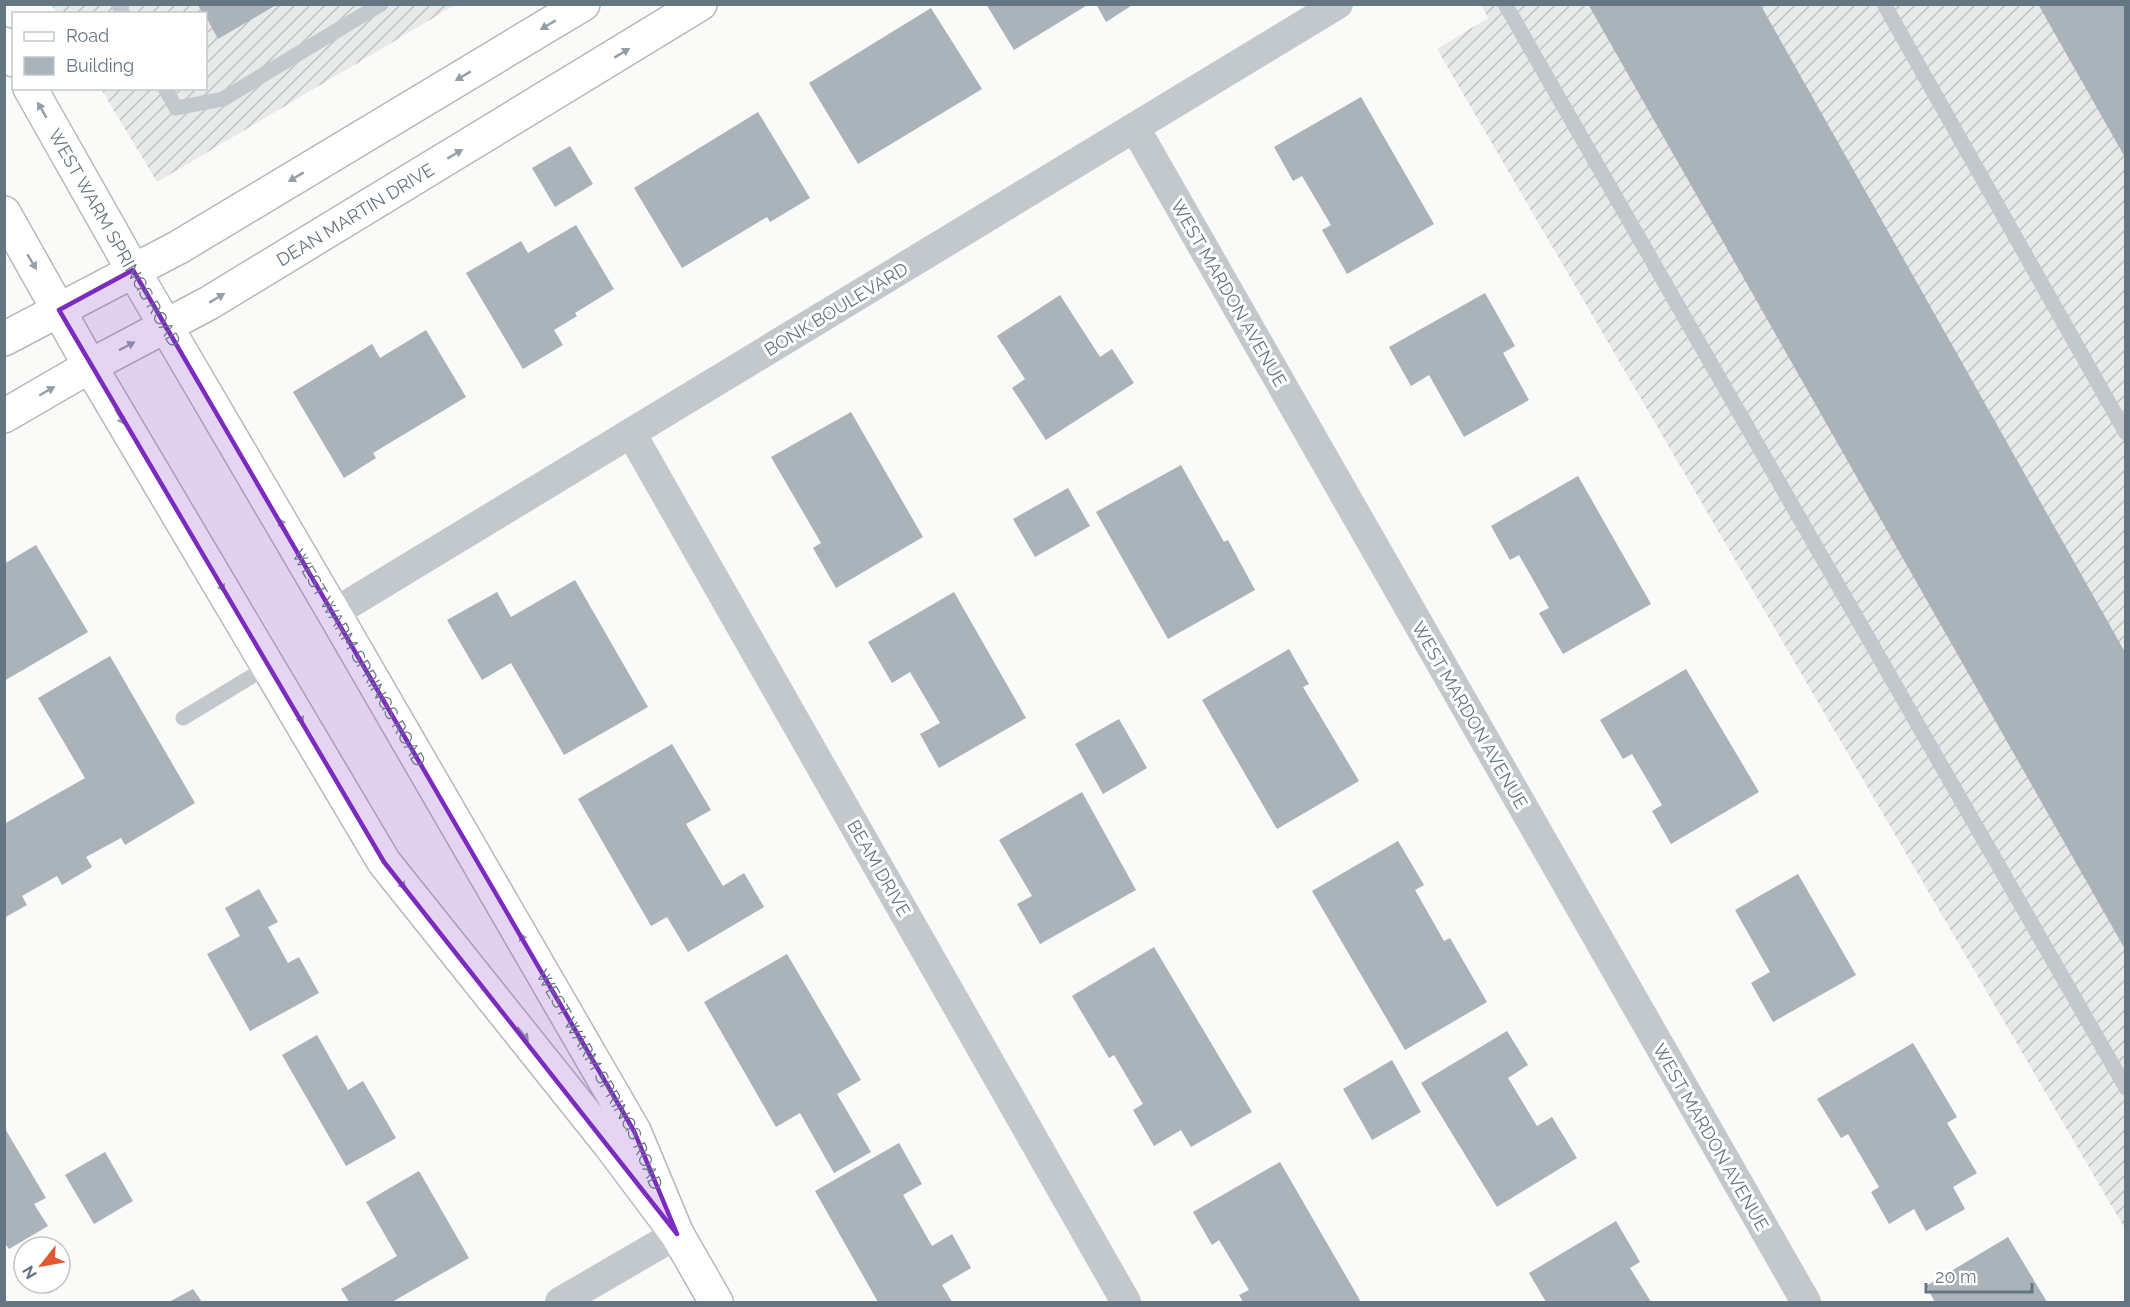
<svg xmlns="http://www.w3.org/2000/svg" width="2130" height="1307" font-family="Raleway,sans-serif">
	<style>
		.industrial { fill: url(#industrial-furrows) }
		.building { fill: #aab3b9 }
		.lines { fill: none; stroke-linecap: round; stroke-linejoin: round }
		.secondary-casing { stroke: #b3babf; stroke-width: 36 }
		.lane { stroke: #c3c8cc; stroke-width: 15 }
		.street { stroke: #c3c8cc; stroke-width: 30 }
		.secondary { stroke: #fff; stroke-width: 33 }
		.oneway { fill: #939fa8 }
		.marked { fill: #7b2cbf; fill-opacity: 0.2; stroke: #7b2cbf; stroke-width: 4.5; stroke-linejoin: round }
		.labels { text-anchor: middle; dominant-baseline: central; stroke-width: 6; stroke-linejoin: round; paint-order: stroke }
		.street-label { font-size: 18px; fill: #657683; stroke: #fff }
	</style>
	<defs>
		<pattern id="industrial-furrows" width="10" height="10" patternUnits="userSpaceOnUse" patternTransform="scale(1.5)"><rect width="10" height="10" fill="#e8e9e9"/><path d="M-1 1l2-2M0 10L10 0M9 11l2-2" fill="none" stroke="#c0c1c2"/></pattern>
	</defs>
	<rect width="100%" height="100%" fill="#fafaf8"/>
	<g class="industrial">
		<path d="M51 5H455L157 182 101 89 206 88V14L57 13Z"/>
		<path d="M1481 5H2125V1229L1437 49 1488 18Z"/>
	</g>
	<g class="building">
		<path d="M986 4H1089L1014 50Z"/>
		<path d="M1096 4H1134L1106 22Z"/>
		<path d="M1588 4H1760L2126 654V951Z"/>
		<path d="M2038 4H2126V159Z"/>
		<path d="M198 5H276L218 39 206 17V14H203Z"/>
		<path d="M931 8 982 89 858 164 809 83Z"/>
		<path d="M1361 97 1434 224 1347 274 1322 230 1331 225 1302 176 1293 181 1274 147Z"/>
		<path d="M758 112 810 198 770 222 767 217 682 268 634 188Z"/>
		<path d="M570 146 593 184 555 207 532 168Z"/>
		<path d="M576 225 614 289 575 313 577 316 554 330 563 345 523 369 466 273 521 241 528 253Z"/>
		<path d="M1485 293 1515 346 1503 353 1529 400 1464 437 1429 375 1411 386 1389 347Z"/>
		<path d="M1060 295 1100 357 1112 349 1134 383 1046 440 1012 388 1025 379 997 336Z"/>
		<path d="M426 330 466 397 373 453 376 458 344 478 293 392 372 344 380 358Z"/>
		<path d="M851 412 923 537 836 588 813 548 821 543 771 457Z"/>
		<path d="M1181 465 1224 542 1228 540 1255 590 1168 639 1096 512Z"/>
		<path d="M1578 476 1651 604 1563 654 1539 613 1549 608 1519 555 1510 560 1491 526Z"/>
		<path d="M1068 488 1090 526 1035 557 1013 519Z"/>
		<path d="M36 545 88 632 4 681V564Z"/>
		<path d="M575 580 648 707 564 755 511 663 482 680 447 620 497 592 511 617Z"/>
		<path d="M954 592 1026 718 939 768 920 734 940 723 910 672 892 683 868 642Z"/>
		<path d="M1289 649 1309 684 1303 687 1359 781 1277 829 1202 700Z"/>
		<path d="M110 656 195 803 125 845 121 838 86 857 92 867 62 885 57 876 22 896 27 905 4 918V824L85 778 38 698Z"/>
		<path d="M1686 669 1759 792 1671 844 1652 811 1662 805 1632 754 1623 759 1600 720Z"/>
		<path d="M1119 719 1147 768 1103 794 1075 744Z"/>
		<path d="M672 744 711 810 686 824 723 886 744 873 764 907 688 952 667 917 651 926 578 799Z"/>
		<path d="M1082 792 1136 890 1040 944 1017 904 1032 896 999 840Z"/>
		<path d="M1398 841 1424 885 1415 890 1444 941 1450 938 1487 1002 1405 1050 1312 891Z"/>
		<path d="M1798 874 1856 975 1773 1022 1751 983 1770 972 1735 910Z"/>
		<path d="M259 889 278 922 268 927 288 963 299 957 319 993 250 1031 207 954 240 936 225 908Z"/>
		<path d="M1154 947 1252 1112 1191 1147 1181 1130 1154 1146 1133 1110 1143 1104 1114 1055 1109 1058 1072 996Z"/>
		<path d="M787 954 861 1080 837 1094 871 1152 834 1173 800 1113 776 1127 704 1002Z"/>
		<path d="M1507 1031 1528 1065 1508 1078 1537 1126 1552 1117 1577 1158 1497 1207 1421 1083Z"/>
		<path d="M317 1035 348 1090 363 1081 396 1138 346 1166 282 1055Z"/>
		<path d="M1913 1043 1957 1117 1947 1123 1977 1173 1953 1187 1965 1209 1926 1231 1914 1209 1889 1224 1871 1192 1879 1187 1848 1134 1841 1138 1817 1099Z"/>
		<path d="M1392 1060 1421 1112 1372 1140 1343 1089Z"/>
		<path d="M4 1127 46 1198 34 1204 48 1226 9 1249 4 1242Z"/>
		<path d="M899 1143 922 1184 903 1195 932 1246 952 1234 971 1268 942 1285 952 1302H878L815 1191Z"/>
		<path d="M105 1152 133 1201 94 1224 65 1175Z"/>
		<path d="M1280 1162 1361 1302H1243L1239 1295 1249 1290 1219 1240 1212 1245 1193 1212Z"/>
		<path d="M419 1171 469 1258 392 1302H349L341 1289 397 1256 366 1202Z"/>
		<path d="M1616 1221 1640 1262 1630 1268 1651 1302H1546L1529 1273Z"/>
		<path d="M2008 1237 2047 1302H1935L1926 1286Z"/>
		<path d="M193 1289 202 1302H169Z"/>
	</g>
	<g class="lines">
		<defs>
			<g id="secondary">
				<path d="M4 44 14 60"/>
				<path id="s1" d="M30 88 133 270 334 613 634 1131 677 1234"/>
				<path d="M4 213 90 366 384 862 611 1146 677 1234 716 1302"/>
				<path d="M4 339 179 247 583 4"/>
				<path id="s2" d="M4 416 90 366 209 303 700 4"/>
			</g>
		</defs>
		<use href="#secondary" class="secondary-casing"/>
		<g class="lane">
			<path d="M118 4 123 14"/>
			<path d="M1505 4 2126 1088"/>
			<path d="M1884 4 2126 433"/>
			<path d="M165 88 176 108 223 99 381 4"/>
			<path d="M183 718 269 666"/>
		</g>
		<g class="street">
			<path d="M1135 128 1806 1302"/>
			<path d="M631 433 1126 1302"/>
			<path d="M334 613 1338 4"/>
			<path d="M560 1302 677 1234"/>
		</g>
		<use href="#secondary" class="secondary"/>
	</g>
	<defs><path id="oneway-solid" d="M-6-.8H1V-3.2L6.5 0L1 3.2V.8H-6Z" transform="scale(1.5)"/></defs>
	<g class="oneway">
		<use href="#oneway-solid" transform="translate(548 25) rotate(149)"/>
		<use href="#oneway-solid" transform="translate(622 53) rotate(-31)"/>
		<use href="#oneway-solid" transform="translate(463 76) rotate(149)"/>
		<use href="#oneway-solid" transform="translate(42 110) rotate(-120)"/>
		<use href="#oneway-solid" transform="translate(455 154) rotate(-31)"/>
		<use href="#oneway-solid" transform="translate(296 177) rotate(149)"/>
		<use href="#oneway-solid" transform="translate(32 262) rotate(59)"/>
		<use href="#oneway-solid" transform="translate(217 298) rotate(-31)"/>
		<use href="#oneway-solid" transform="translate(127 346) rotate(-28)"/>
		<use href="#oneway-solid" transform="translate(47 391) rotate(-30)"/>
		<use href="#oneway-solid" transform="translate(120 417) rotate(59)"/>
		<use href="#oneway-solid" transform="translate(283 526) rotate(-121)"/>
		<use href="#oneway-solid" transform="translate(220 584) rotate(59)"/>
		<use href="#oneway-solid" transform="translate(299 716) rotate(60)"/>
		<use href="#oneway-solid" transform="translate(400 882) rotate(51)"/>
		<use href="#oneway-solid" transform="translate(524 941) rotate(-120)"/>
		<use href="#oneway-solid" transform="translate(523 1034) rotate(52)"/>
	</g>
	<path class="marked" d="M133 270 634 1131 677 1234 384 862 59 310Z"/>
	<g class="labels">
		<g class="street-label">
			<text stroke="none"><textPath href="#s2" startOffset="405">DEAN MARTIN DRIVE</textPath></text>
			<text stroke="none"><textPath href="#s1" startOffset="172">WEST WARM SPRINGS ROAD</textPath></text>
			<text transform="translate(1229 293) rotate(60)">WEST MARDON AVENUE</text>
			<text transform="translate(836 309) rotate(-31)">BONK BOULEVARD</text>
			<text stroke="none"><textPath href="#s1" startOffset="658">WEST WARM SPRINGS ROAD</textPath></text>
			<text transform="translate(1470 715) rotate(60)">WEST MARDON AVENUE</text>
			<text transform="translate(879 868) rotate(60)">BEAM DRIVE</text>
			<text stroke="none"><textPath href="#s1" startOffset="1144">WEST WARM SPRINGS ROAD</textPath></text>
			<text transform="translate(1711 1137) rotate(60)">WEST MARDON AVENUE</text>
		</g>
	</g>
	<rect width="2130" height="1307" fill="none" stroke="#657683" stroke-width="12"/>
	<rect x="12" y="12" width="195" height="78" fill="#ffffff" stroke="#c1c8cd" stroke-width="1.5"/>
	<rect x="24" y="32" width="30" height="9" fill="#ffffff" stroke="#c1c8cd" stroke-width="1.5"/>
	<text x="66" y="42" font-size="18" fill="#657683">Road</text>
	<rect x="24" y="57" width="30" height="18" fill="#aab3b9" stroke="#c1c8cd" stroke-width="1.5"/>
	<text x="66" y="72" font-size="18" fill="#657683">Building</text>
	<g transform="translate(42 1265) rotate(239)"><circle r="28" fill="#ffffff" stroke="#c1c8cd" stroke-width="1.5"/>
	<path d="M0-4.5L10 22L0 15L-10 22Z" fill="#e4572e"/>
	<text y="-9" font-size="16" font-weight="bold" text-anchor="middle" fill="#657683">N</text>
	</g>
	<path d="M1926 1283v9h106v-9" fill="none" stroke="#657683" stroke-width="3"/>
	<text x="1935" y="1283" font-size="18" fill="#657683" stroke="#ffffff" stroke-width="4.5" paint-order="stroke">20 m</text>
</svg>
